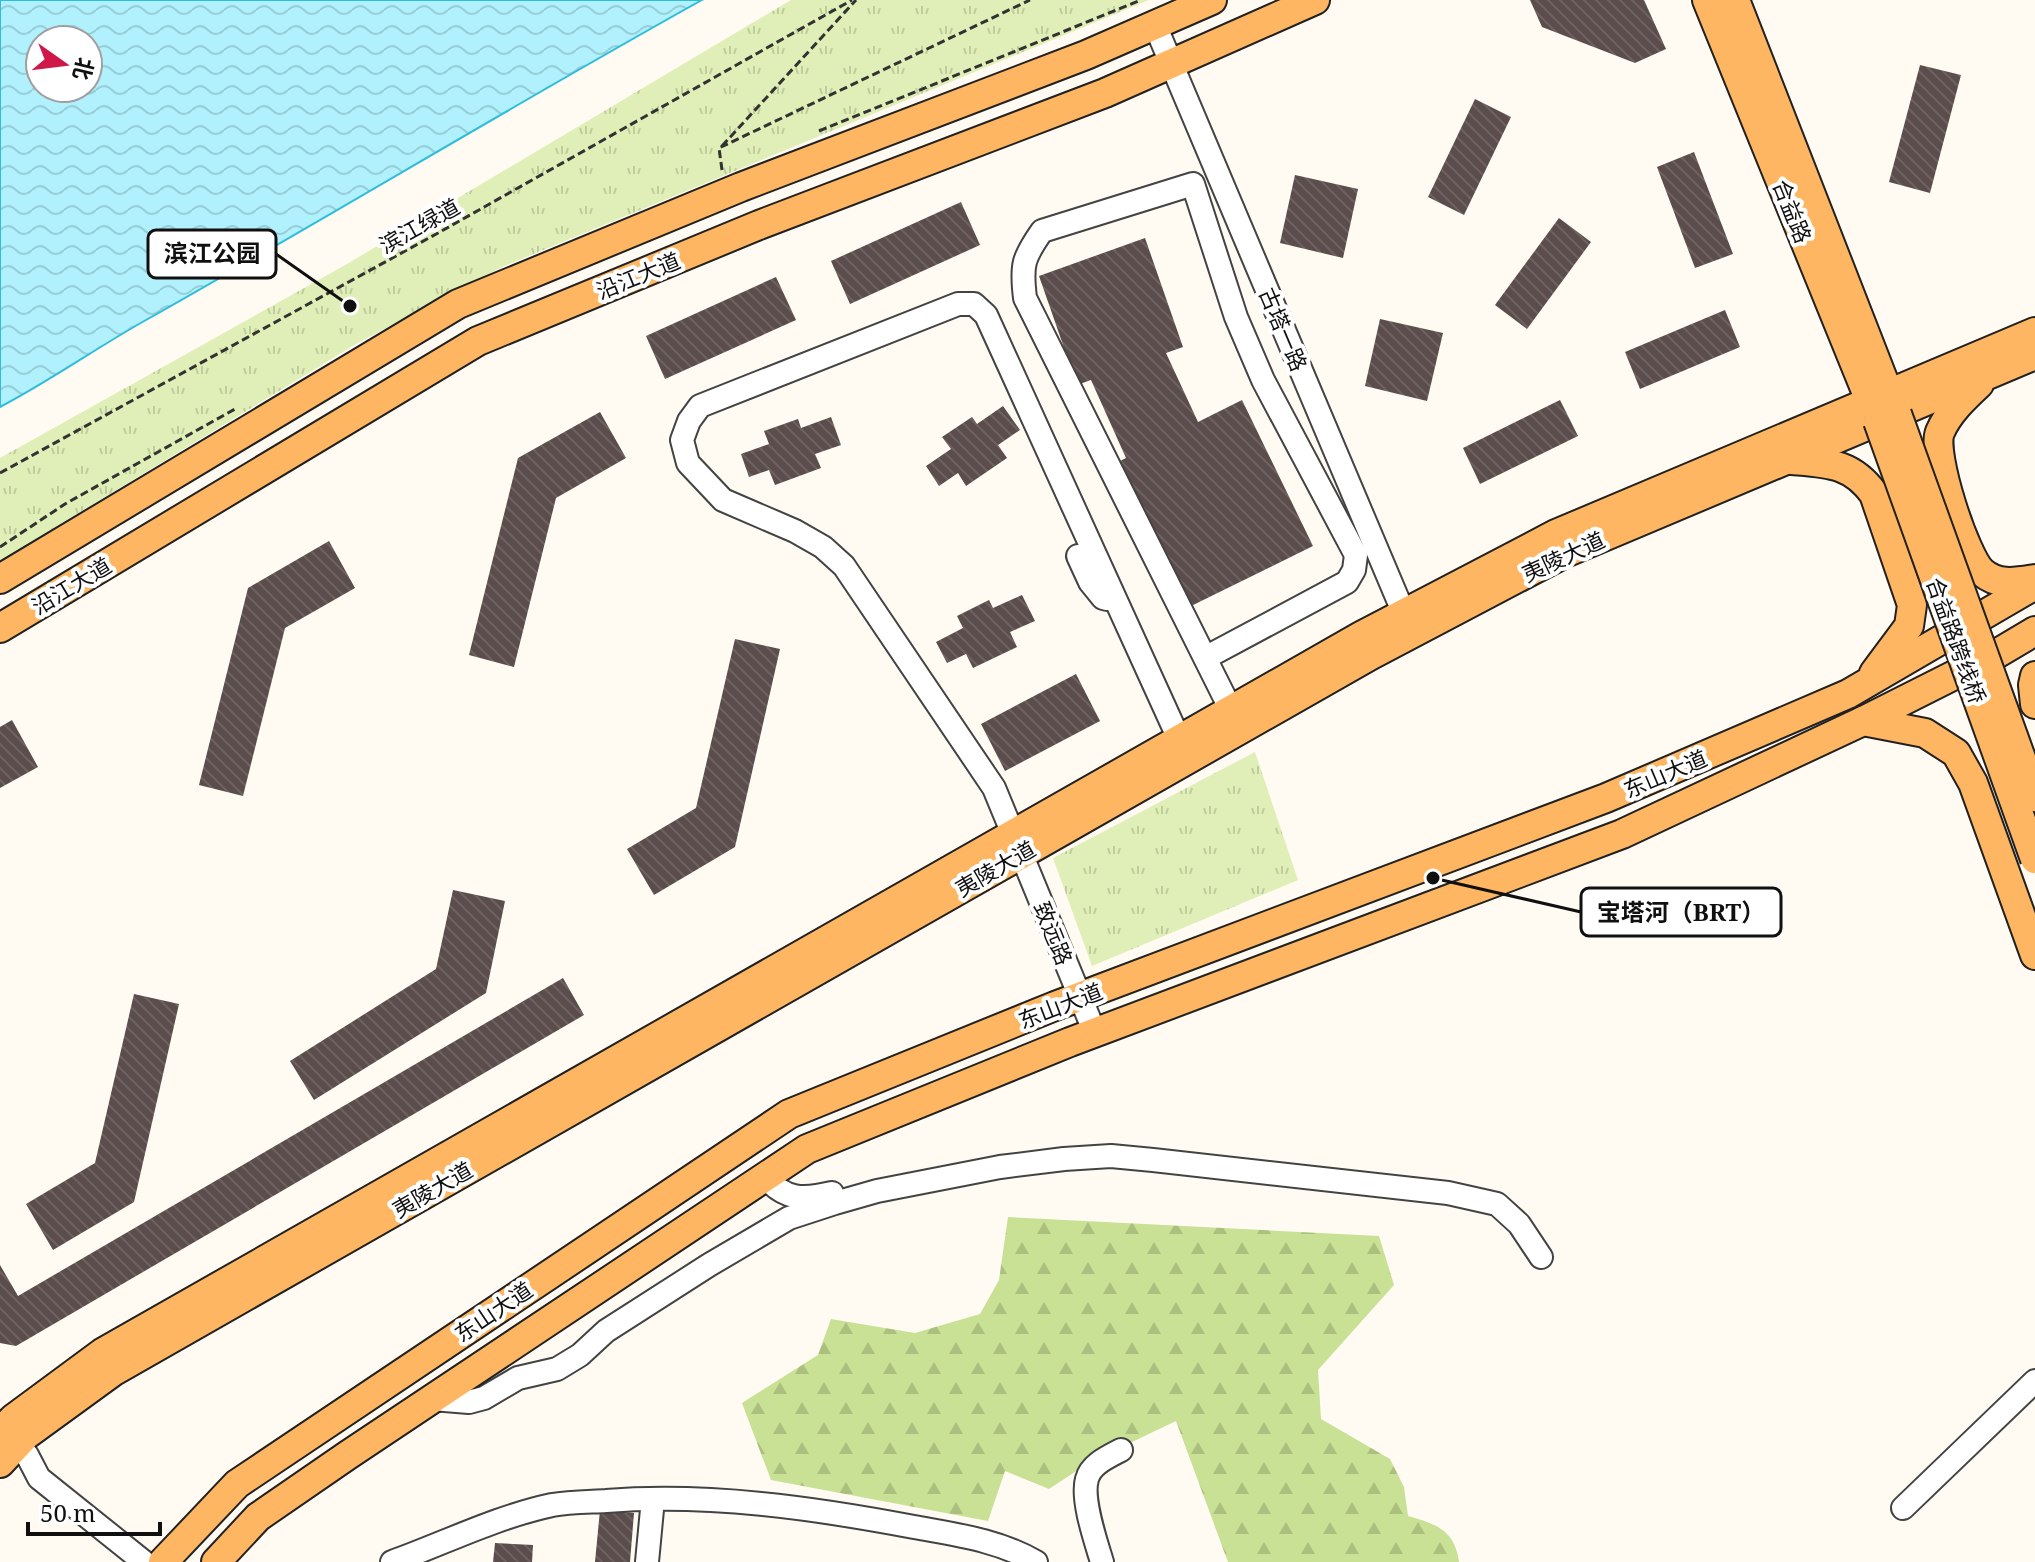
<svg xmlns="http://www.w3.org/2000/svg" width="2035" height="1562" font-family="'Noto Serif','Noto Sans SC',serif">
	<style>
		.forest { fill: url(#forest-firs) }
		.park { fill: url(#park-tufts) }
		.water { fill: url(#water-waves); stroke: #30bddc; stroke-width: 2; fill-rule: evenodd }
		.building { fill: url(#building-back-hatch) }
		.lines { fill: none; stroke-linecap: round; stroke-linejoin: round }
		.minor-casing { stroke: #434343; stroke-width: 26 }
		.major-casing { stroke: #212121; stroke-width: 32 }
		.path { stroke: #323232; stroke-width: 3; stroke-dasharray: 8 4; stroke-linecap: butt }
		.minor { stroke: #fff; stroke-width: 22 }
		.major { stroke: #ffb662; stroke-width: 28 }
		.major-bridge-casing { stroke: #212121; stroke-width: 32; stroke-linecap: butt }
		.major-bridge { stroke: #ffb662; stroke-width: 28 }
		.labels { text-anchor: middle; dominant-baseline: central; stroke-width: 8; stroke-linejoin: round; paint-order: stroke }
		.street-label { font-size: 22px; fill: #101010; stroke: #fff }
		.leader { fill: none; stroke: #101010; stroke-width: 3 }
		.callout-dot { fill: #101010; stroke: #fff; stroke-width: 3 }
		.callout { fill: #fff; stroke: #101010; stroke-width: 3 }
		.callout-label { font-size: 24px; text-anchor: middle; font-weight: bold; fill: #101010 }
	</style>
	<defs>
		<pattern id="forest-firs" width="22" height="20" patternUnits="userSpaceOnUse" patternTransform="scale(2)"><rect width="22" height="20" fill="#c8e194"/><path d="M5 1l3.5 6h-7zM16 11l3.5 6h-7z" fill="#abc07f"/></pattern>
		<pattern id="park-tufts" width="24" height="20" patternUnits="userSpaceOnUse" patternTransform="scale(2)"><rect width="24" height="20" fill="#e0efb7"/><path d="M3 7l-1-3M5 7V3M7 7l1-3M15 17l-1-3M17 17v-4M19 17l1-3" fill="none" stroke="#bfcc9c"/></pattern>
		<pattern id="water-waves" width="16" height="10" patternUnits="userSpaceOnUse" patternTransform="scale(2)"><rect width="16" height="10" fill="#b1f1fd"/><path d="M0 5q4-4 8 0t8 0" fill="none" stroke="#97ced8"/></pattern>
		<pattern id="building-back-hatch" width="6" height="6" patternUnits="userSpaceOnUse" patternTransform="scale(2)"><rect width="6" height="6" fill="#5a4d4b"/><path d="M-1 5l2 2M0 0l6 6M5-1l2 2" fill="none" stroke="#6d6261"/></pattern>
	</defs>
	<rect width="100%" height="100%" fill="#fffaf2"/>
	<path class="forest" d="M1008 1217 1379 1236 1394 1285 1318 1370 1321 1419 1390 1459 1404 1487 1408 1516C1436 1524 1455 1530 1459 1562H1228L1176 1421 1090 1462 1049 1489 1005 1471 988 1521 771 1480 742 1403 818 1355 831 1319 915 1333 980 1314 999 1280Z"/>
	<g class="park">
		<path d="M791 0H1149L502 267 356 344 0 561V458L347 264Z"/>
		<path d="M1255 752 1298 880 1092 966 1053 858Z"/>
	</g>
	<path class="water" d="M0 0H702C515 104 332 215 146 320 96 348 50 381 0 407ZM40 40H88V88H40Z"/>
	<g class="building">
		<path d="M1530 0H1644L1666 49 1635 63 1542 27Z"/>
		<path d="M1920 65 1961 75 1930 193 1889 182Z"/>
		<path d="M1475 99 1511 117 1464 215 1428 197Z"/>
		<path d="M1694 152 1733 254 1695 268 1657 167Z"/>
		<path d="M1295 175 1358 189 1343 258 1280 243Z"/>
		<path d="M961 202 980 245 850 304 831 261Z"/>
		<path d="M1559 218 1591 242 1527 329 1495 305Z"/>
		<path d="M1145 238 1183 347 1166 353 1198 422 1242 400 1313 546 1187 608 1116 463 1126 458 1091 380 1077 385 1039 276Z"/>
		<path d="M776 277 796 320 665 379 646 336Z"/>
		<path d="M1725 310 1740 347 1640 389 1625 352Z"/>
		<path d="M1380 319 1443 333 1427 401 1365 386Z"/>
		<path d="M1560 400 1578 436 1480 484 1463 448Z"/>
		<path d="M1003 406 1020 430 998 445 1007 458 966 486 958 473 939 486 926 466 951 449 942 437 972 417 977 424Z"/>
		<path d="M600 412 626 458 556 498 514 667 469 655 518 458Z"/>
		<path d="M831 417 841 445 815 454 821 468 775 485 769 470 749 477 741 454 769 444 764 431 798 419 801 428Z"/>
		<path d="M329 541 355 588 285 628 243 796 199 785 248 588Z"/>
		<path d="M1022 595 1035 621 1010 632 1017 647 973 668 966 654 947 663 936 642 963 628 957 616 989 600 993 608Z"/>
		<path d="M735 639 780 649 735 847 654 895 627 849 696 808Z"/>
		<path d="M1076 674 1100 721 1005 771 981 724Z"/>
		<path d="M12 720 38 767 0 788V727Z"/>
		<path d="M453 890 505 901 486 993 314 1100 290 1061 436 969Z"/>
		<path d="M563 978 584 1015 16 1346 0 1343V1265L18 1296Z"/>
		<path d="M134 994 179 1004 134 1202 53 1250 26 1204 95 1163Z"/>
		<path d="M600 1510 634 1513 630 1562H595Z"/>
		<path d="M495 1543 533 1545 532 1562H493Z"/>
	</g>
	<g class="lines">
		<defs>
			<g id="minor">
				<path d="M1155 25 1410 628"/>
				<path d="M1078 556 1090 582 1103 598 1107 599"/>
				<path d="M1205 658 1347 582 1354 570 1356 555 1263 380 1236 317 1193 184 1042 231C1023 258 1021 265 1025 298L1231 710"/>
				<path d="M1095 1033 994 788 844 566 823 547 795 531 723 500 688 463 682 440 689 421 700 406 958 304H974L986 315 1179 739"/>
				<path d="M765 1177C785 1200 803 1200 832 1193"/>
				<path d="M432 1399 469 1402 484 1398 518 1378 557 1369 580 1355 606 1331 709 1265 789 1218 835 1203 877 1191 1000 1167 1064 1159 1111 1156 1153 1160 1448 1193 1497 1204 1519 1224 1541 1257"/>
				<path d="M27 1455 39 1478 144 1562"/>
				<path d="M1903 1508 2035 1381"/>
				<path d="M392 1562C445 1543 496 1517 552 1505 569 1502 588 1502 606 1501 708 1493 814 1508 914 1527 957 1535 998 1540 1036 1562"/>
				<path d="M647 1562 653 1499"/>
				<path d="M1102 1562C1096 1542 1081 1499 1087 1479 1091 1464 1108 1457 1121 1450"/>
			</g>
			<g id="major">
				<path d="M1707 0 1877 418"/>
				<path d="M1735 0 1895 410"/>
				<path d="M1979 384C1964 398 1948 413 1940 432 1931 453 1965 557 1982 572 1998 586 2016 582 2035 579"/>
				<path d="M1792 460C1828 463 1852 463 1874 494L1912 605 1909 626 1874 673"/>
				<path d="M0 579 458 304 741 187 1086 55 1212 0"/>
				<path d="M0 628 478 341 759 225 1105 93 1315 0"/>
				<path d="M2035 676 2033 685 2035 704"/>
				<path d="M1863 721 1925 733 1956 753 1973 783 2035 955"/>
				<path d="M0 1432 14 1418 102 1353 1361 636 1556 534 2035 332"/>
				<path d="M0 1463 26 1435 114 1371 1371 655 1565 553 2035 355"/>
				<path d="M163 1562 237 1484 789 1114 1055 1006 1606 798 1848 694 2035 585"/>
				<path d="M216 1562 258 1517 348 1455 807 1149 1070 1042 1622 834 1863 721 1998 653 2035 631"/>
			</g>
		</defs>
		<use href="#minor" class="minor-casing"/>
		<use href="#major" class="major-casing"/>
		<g class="path">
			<path d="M819 131 1141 0"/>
			<path d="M722 146 856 0"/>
			<path d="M722 170 719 148 1030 0"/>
			<path d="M0 473 438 233 852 0"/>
			<path d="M0 547 65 504 235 409"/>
		</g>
		<use href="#minor" class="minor"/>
		<use href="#major" class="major"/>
		<defs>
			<g id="major-bridge">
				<path d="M1897 414 2035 797"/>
				<path d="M1878 421 2035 859"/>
			</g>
		</defs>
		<use href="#major-bridge" class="major-bridge-casing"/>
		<use href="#major-bridge" class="major-bridge"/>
	</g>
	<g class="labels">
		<g class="street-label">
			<text transform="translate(1793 211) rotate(68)">合益路</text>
			<text transform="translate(419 225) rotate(-29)">滨江绿道</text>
			<text transform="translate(638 275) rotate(-22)">沿江大道</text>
			<text transform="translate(1284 329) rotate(67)">古塔一路</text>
			<text transform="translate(1563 556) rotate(-25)">夷陵大道</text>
			<text transform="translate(71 585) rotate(-31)">沿江大道</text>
			<text transform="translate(1957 640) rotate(70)">合益路跨线桥</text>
			<text transform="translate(1665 773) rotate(-23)">东山大道</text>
			<text transform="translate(995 868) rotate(-30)">夷陵大道</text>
			<text transform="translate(1054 933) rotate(68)">致远路</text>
			<text transform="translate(1060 1005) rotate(-21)">东山大道</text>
			<text transform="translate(432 1189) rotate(-30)">夷陵大道</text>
			<text transform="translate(493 1311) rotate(-34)">东山大道</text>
		</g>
	</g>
	<path class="leader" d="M350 306L276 254M1433 878L1581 912"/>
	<g class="callout-dot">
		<circle cx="350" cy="306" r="8"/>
		<circle cx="1433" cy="878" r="8"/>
	</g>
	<g class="callout">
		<rect x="148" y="230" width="128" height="48" rx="8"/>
		<rect x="1581" y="888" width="200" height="48" rx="8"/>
	</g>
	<g class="callout-label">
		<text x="212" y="262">滨江公园</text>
		<text x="1681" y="921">宝塔河（BRT）</text>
	</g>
	<g transform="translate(64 64) rotate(104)"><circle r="38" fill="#ffffff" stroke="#9f9f9f" stroke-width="2"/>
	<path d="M0-6L14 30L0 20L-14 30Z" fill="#d01749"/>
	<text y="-12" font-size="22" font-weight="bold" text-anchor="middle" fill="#101010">北</text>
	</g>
	<path d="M28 1522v12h132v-12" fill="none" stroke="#101010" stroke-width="4"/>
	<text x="40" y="1522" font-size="24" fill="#101010" stroke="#ffffff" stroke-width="6" paint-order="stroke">50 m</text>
</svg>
